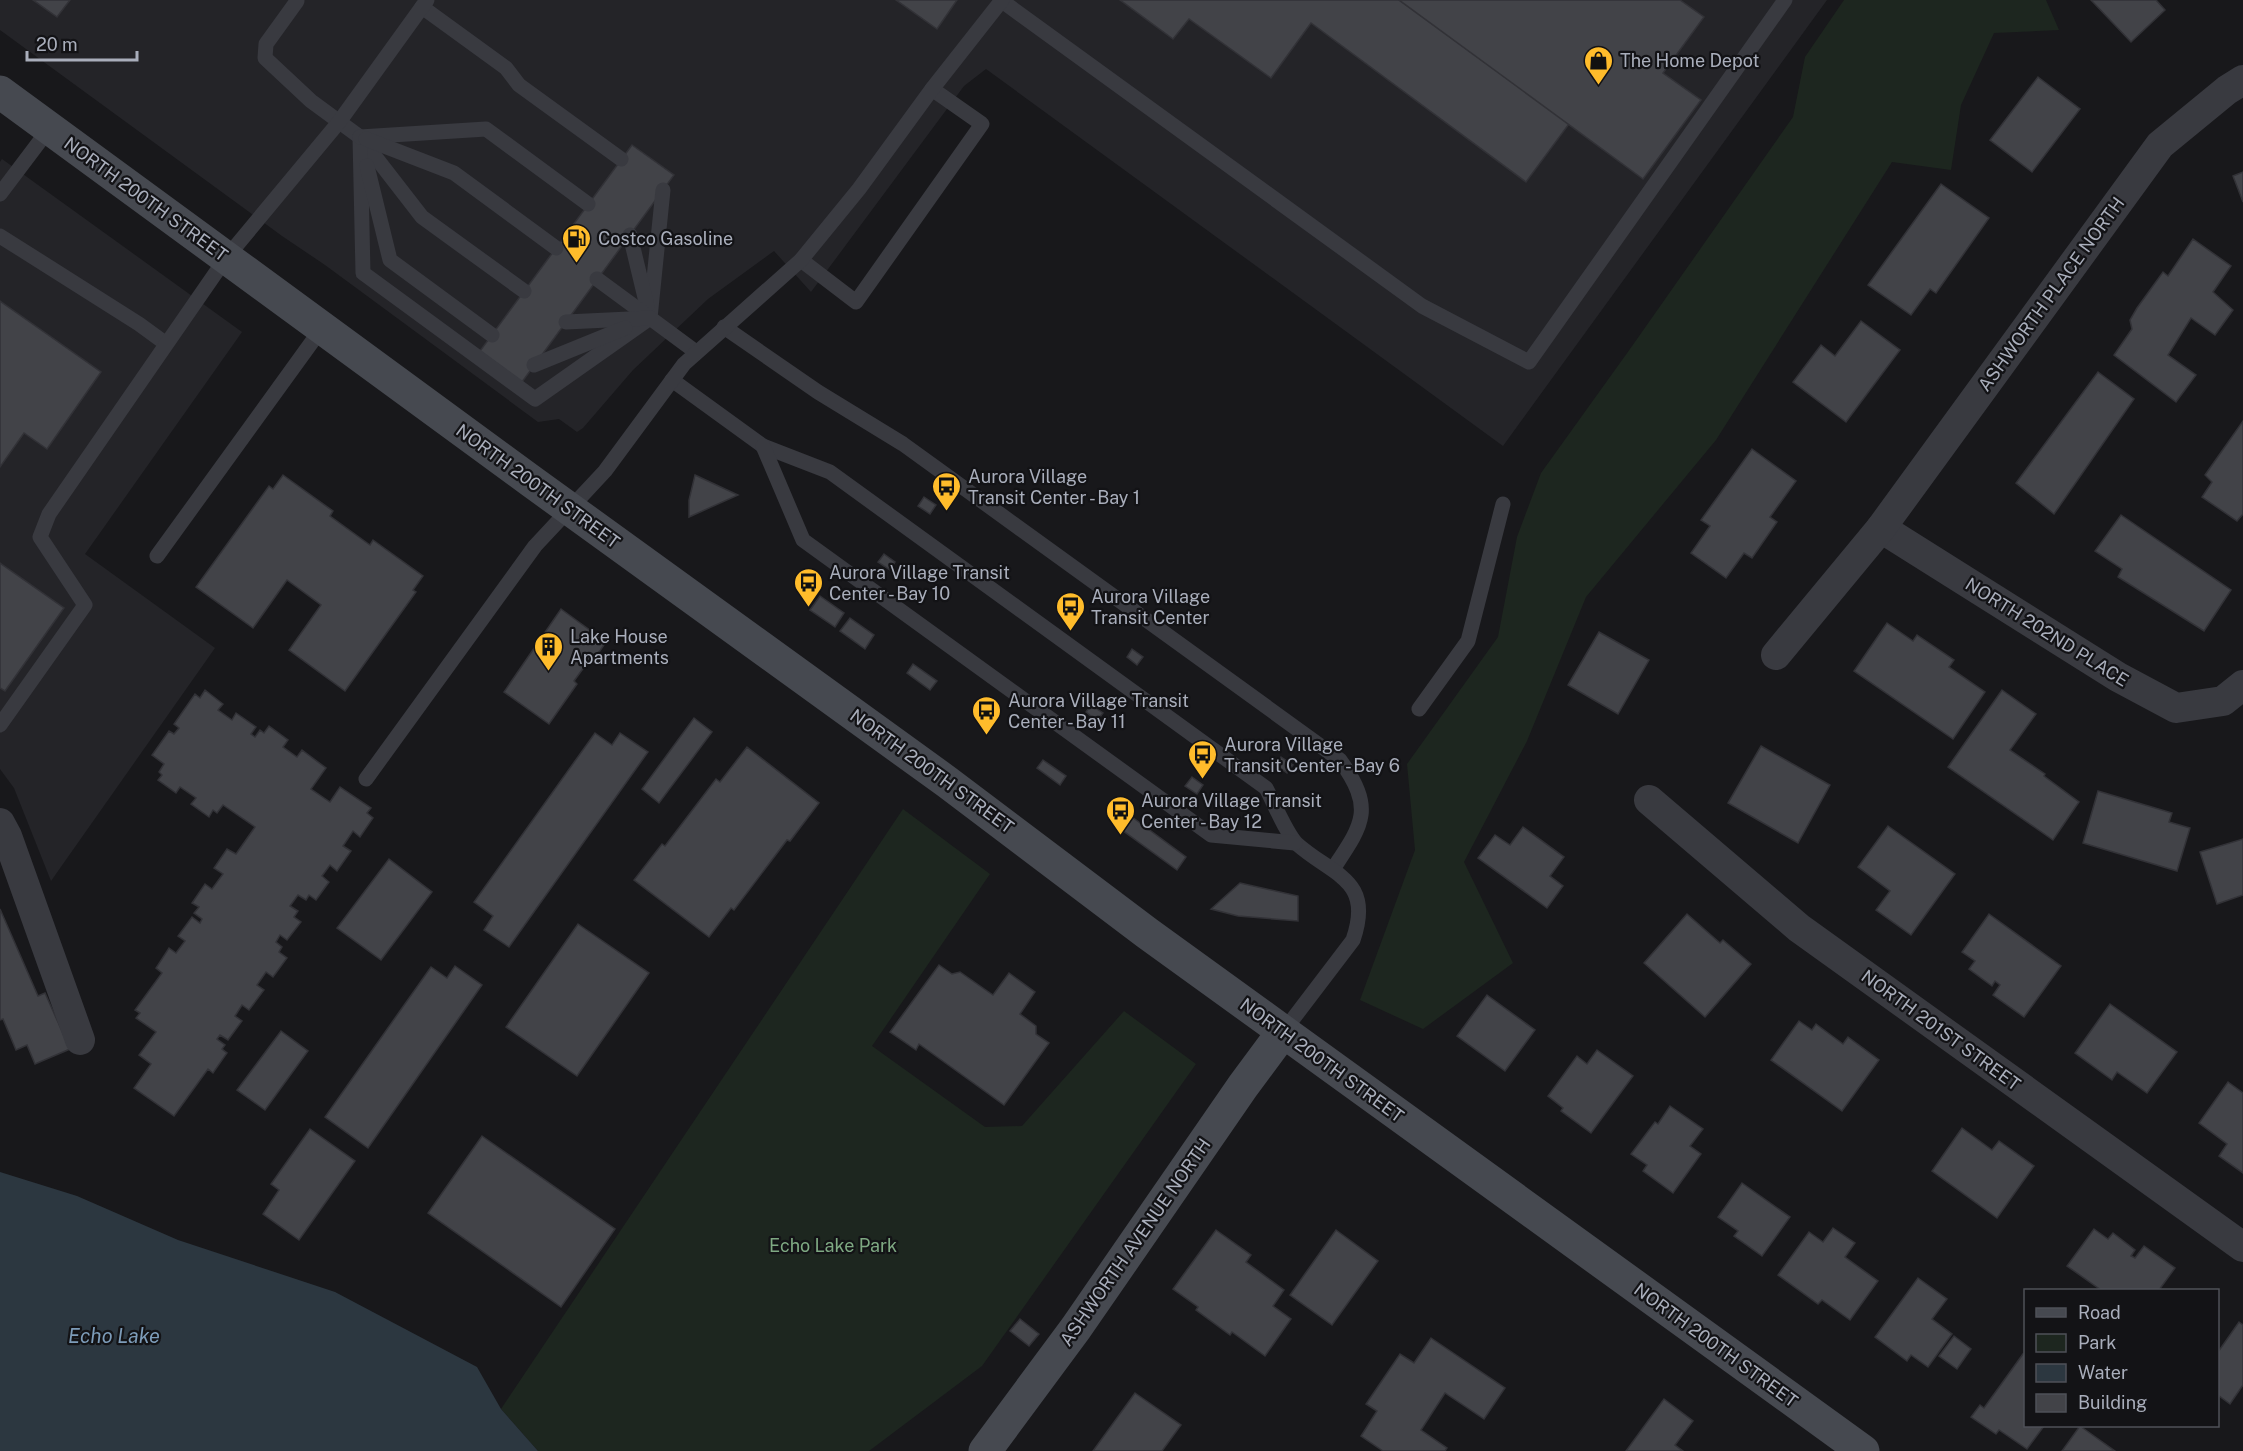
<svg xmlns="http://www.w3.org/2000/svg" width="2243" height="1451" font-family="'Public Sans',sans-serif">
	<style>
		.built { fill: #242428 }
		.green { fill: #1d261f }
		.water { fill: #2c3740 }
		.building { fill: #424348; stroke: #323237; stroke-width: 1.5 }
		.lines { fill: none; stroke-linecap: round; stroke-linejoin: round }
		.lane { stroke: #393a40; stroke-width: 15 }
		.street { stroke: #393a40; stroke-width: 30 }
		.secondary { stroke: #464950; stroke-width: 33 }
		.labels { text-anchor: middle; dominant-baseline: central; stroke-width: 4.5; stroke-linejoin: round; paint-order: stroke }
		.poi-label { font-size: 18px; fill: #a9aebb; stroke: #131316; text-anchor: start }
		.street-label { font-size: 18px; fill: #a9aebb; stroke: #131316 }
		.park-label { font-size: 18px; fill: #7ea882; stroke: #131316 }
		.water-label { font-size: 20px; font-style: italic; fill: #7d9cb9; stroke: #131316 }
	</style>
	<rect width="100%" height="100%" fill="#18181b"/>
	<g class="built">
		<path d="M0 0H1827L1503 446 986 69 964 86 811 292 774 251 708 299 633 370 583 428 577 432 559 419 538 422 325 265 282 236 0 30Z"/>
		<path d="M2 159 242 332 85 554 215 648 51 881 14 788 0 769V162Z"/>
	</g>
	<g class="green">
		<path d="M1844 0H2046L2059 30 1994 33 1961 105 1951 170 1892 162 1716 440 1586 597 1527 741 1464 862 1513 963 1423 1029 1360 1000 1415 850 1407 764 1498 637 1517 537 1541 473 1630 349 1793 117 1805 57Z"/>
		<path d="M903 809 990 874 872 1046 985 1127 1022 1126 1124 1011 1196 1064 982 1366 869 1451H538L501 1409Z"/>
	</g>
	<path class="water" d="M0 1172 77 1196 178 1240 335 1292 477 1367 501 1409 538 1451H0Z"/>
	<g class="building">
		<path d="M33 0H70L57 17Z"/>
		<path d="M896 0H957L937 29Z"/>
		<path d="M1120 0H1399L1569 124 1526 182 1311 23 1271 78 1189 19 1173 39Z"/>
		<path d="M1399 0H1680L1704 17 1663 73 1701 100 1643 179Z"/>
		<path d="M2091 0H2156L2165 10 2131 42Z"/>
		<path d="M2038 77 2080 109 2032 172 1990 140Z"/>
		<path d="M632 145 674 175 522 382 480 351Z"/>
		<path d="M2243 172V202L2233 176Z"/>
		<path d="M1941 184 1989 218 1936 293 1930 289 1911 315 1868 285Z"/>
		<path d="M2193 239 2231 266 2213 292 2233 310 2215 335 2191 318 2168 355 2196 375 2176 402 2114 355 2132 329 2130 320 2137 308 2163 272 2168 276Z"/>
		<path d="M0 301 101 372 47 449 24 433 0 467Z"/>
		<path d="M1861 321 1900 350 1846 422 1793 382 1821 345 1835 356Z"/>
		<path d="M2098 372 2134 399 2054 514 2016 483Z"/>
		<path d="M2243 421V514L2237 521 2202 497 2212 482 2205 475Z"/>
		<path d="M1752 449 1796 481 1770 517 1777 522 1752 558 1744 553 1726 578 1691 553 1710 526 1701 520Z"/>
		<path d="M283 475 333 511 330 516 370 545 373 540 423 576 413 590 416 592 345 691 289 650 321 605 287 580 253 628 196 587 269 486 273 489Z"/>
		<path d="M695 475 738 495 689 517V500Z"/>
		<path d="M924 497 936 505 930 514 918 506Z"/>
		<path d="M2121 515 2231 590 2204 631 2118 577 2122 569 2095 551Z"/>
		<path d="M884 554 895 562 890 570 878 562Z"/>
		<path d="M0 563 64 608 5 691 0 688Z"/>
		<path d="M820 596 844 613 835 627 810 610Z"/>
		<path d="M561 609 606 642 593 661 590 659 574 681 577 684 549 724 504 692Z"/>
		<path d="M850 618 874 635 865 649 840 631Z"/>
		<path d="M1887 623 1913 641 1917 635 1954 660 1949 667 1985 692 1953 739 1854 671Z"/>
		<path d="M1599 632 1649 660 1618 714 1568 685Z"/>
		<path d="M1132 649 1143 657 1137 665 1127 657Z"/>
		<path d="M913 664 937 681 930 690 907 673Z"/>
		<path d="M205 690 223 704 218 710 232 720 236 713 256 727 251 734 255 737 260 730 264 733 269 726 288 740 283 747 297 757 302 750 326 768 311 789 330 802 340 787 371 808 367 813 373 818 360 837 353 831 343 846 351 851 337 871 330 865 322 876 329 882 316 900 309 895 306 900 298 895 290 906 298 911 294 917 301 922 287 940 280 935 276 942 282 947 279 952 287 958 273 977 266 972 257 985 264 990 249 1010 242 1005 235 1016 242 1021 228 1040 220 1035 217 1039 225 1045 222 1049 227 1053 213 1073 208 1069 174 1116 134 1088 151 1064 139 1055 156 1032 136 1018 140 1013 135 1010 162 973 156 968 169 948 176 953 185 941 178 936 192 917 200 923 202 919 194 913 199 907 192 903 205 884 212 889 223 874 214 868 227 849 236 854 255 827 223 805 217 813 213 810 209 817 191 804 196 798 180 787 176 793 158 780 162 775 159 772 164 764 152 755 169 731 174 734 179 728 174 724 195 694 200 698Z"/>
		<path d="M2002 690 2036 714 2010 750 2045 774 2044 776 2079 802 2053 840 1948 767Z"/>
		<path d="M1091 705 1103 713 1097 721 1086 712Z"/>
		<path d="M694 718 712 732 659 803 642 789Z"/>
		<path d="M595 733 612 745 620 733 648 752 509 947 484 930 493 916 474 902Z"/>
		<path d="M1761 746 1830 785 1798 843 1728 803Z"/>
		<path d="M747 747 819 803 790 841 787 840 734 910 731 908 709 937 634 880 662 844 665 846 716 779 720 782Z"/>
		<path d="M1281 757 1293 765 1287 773 1276 765Z"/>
		<path d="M1043 760 1066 776 1060 785 1037 768Z"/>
		<path d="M1192 777 1203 785 1197 794 1185 786Z"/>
		<path d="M2098 791 2172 813 2169 822 2190 828 2177 871 2083 843Z"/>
		<path d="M1132 817 1186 857 1177 870 1122 830Z"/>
		<path d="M1888 826 1955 874 1911 935 1876 910 1890 891 1858 867Z"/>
		<path d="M1523 827 1564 857 1550 876 1563 886 1547 908 1478 858 1495 835 1510 845Z"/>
		<path d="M2243 839V895L2217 904 2200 852Z"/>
		<path d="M389 859 432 892 381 960 337 928Z"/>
		<path d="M1240 883 1298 896V921L1238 916 1211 909Z"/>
		<path d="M0 909 38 996 45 993 70 1049 35 1064 27 1045 16 1050 3 1019 0 1020Z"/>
		<path d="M1687 914 1720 943 1723 940 1751 964 1705 1017 1644 963Z"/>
		<path d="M1989 914 2061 966 2024 1017 1993 995 2000 985 1995 981 1992 986 1969 969 1975 961 1962 952Z"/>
		<path d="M578 924 649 973 577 1076 506 1027Z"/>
		<path d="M939 965 952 974 960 972 993 995 1009 973 1035 992 1020 1014 1036 1026V1034L1049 1043 1004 1105 919 1044 916 1050 890 1032Z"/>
		<path d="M455 966 482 985 368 1148 325 1117 431 967 447 978Z"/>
		<path d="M1487 995 1535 1030 1505 1071 1457 1036Z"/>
		<path d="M2110 1004 2177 1052 2147 1093 2117 1072 2112 1080 2075 1053Z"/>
		<path d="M1799 1021 1812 1030 1816 1024 1843 1044 1848 1037 1879 1060 1842 1111 1771 1060Z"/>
		<path d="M281 1031 308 1051 265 1110 237 1090Z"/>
		<path d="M1597 1050 1633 1076 1591 1133 1561 1111 1563 1108 1548 1096 1577 1056 1587 1064Z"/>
		<path d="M2228 1082 2243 1093V1173L2219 1156 2227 1144 2199 1123Z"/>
		<path d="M1670 1106 1703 1129 1690 1146 1701 1154 1673 1193 1643 1171 1647 1165 1631 1154 1655 1122 1658 1124Z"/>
		<path d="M1962 1128 1992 1150 1999 1141 2034 1166 1997 1218 1932 1171Z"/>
		<path d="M310 1129 355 1161 299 1240 263 1214 279 1190 271 1184Z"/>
		<path d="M482 1136 615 1229 561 1307 428 1213Z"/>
		<path d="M1742 1183 1790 1217 1762 1256 1734 1236 1738 1231 1718 1217Z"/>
		<path d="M1833 1228 1855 1243 1845 1257 1878 1281 1850 1320 1822 1300 1818 1304 1778 1275 1809 1232 1823 1242Z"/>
		<path d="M2094 1229 2108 1239 2113 1233 2135 1250 2131 1256 2135 1258 2144 1246 2175 1268 2159 1290H2101L2067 1266Z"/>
		<path d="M1216 1230 1251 1255 1246 1262 1284 1290 1273 1306 1291 1319 1265 1356 1232 1332 1230 1335 1196 1310 1198 1307 1173 1289Z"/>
		<path d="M1336 1230 1378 1261 1332 1325 1290 1295Z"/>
		<path d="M1918 1278 1947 1299 1932 1319 1952 1334 1928 1367 1911 1355 1907 1361 1875 1337Z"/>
		<path d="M1020 1319 1039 1334 1029 1346 1010 1331Z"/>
		<path d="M2239 1322 2243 1325V1385L2230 1404 2218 1395V1352Z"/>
		<path d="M1954 1336 1971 1349 1957 1369 1939 1356Z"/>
		<path d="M1431 1338 1505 1388 1484 1419 1445 1393 1421 1430 1447 1448 1445 1451H1383L1361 1436 1377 1411 1366 1404 1400 1354 1414 1363Z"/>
		<path d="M2023 1354 2026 1355V1426H2044L2027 1449 1999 1430 1996 1434 1971 1417 1980 1405 1984 1408Z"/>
		<path d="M1135 1393 1181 1425 1162 1451H1093Z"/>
		<path d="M1664 1399 1693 1421 1675 1445 1683 1451H1626Z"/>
		<path d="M2080 1426 2115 1451H2062Z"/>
	</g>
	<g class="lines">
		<g class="lane">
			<path d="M297 1 266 44 265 58 311 101 360 137 422 217 524 291"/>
			<path d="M1002 1 1422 306 1529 362 1785 0"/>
			<path d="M422 7 506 68 519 85 621 159"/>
			<path d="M360 137 363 273 535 399 650 318 663 190"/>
			<path d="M360 137 486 129 588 204"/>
			<path d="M366 139 454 173 556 248"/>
			<path d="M367 166 390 260 492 335"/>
			<path d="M0 194 49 129"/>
			<path d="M630 235 647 306"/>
			<path d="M0 236 139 324 165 343"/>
			<path d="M801 260 856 302 982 124 932 89"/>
			<path d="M597 279 650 318"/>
			<path d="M566 322 650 318 696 352"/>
			<path d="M724 327 818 392 903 444 1340 760C1375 809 1363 824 1333 869"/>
			<path d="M534 365 625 328"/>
			<path d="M672 380 763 446 830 472 1266 788C1273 801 1287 835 1297 844 1333 876 1374 879 1353 940L1283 1032"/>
			<path d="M763 446 803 540 1211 835 1295 843"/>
			<path d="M157 556 322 328"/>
			<path d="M1419 709 1468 641 1503 504"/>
			<path d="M0 725 85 605 40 537 49 514 226 258 339 122 427 0"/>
			<path d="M366 779 535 546 605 471 684 364 801 260 859 189 932 89 1002 0"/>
		</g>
		<g class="street">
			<path d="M1881 528 2118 677 2176 708 2223 701 2243 685"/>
			<path d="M1776 655 1881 528 2160 145 2227 90 2243 80"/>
			<path d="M1649 800 1799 928 2243 1247"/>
			<path d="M0 823 7 836 80 1040"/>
		</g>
		<g class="secondary">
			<path d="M0 92 531 481 947 782 1147 933 1863 1451"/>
			<path d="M985 1451 1076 1328 1243 1086 1283 1032"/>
		</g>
	</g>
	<defs>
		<symbol id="shop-pin" viewBox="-11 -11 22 30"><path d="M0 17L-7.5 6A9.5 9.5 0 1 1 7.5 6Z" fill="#ffbc2b" stroke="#131316"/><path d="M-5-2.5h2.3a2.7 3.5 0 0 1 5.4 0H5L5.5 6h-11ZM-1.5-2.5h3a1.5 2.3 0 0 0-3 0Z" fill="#111"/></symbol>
		<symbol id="fuel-pin" viewBox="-11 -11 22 30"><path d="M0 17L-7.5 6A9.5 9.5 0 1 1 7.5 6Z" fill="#ffbc2b" stroke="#131316"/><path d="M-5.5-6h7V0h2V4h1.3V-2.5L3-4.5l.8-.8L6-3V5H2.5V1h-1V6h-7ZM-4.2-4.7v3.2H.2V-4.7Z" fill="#111"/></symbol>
		<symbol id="bus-pin" viewBox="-11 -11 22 30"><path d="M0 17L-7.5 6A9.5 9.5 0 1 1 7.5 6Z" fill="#ffbc2b" stroke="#131316"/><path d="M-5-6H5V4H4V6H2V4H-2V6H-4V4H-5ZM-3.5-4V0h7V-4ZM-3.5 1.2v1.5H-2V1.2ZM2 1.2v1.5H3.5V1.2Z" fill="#111"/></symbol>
		<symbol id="building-pin" viewBox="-11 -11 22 30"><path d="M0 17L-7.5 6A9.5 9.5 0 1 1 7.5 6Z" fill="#ffbc2b" stroke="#131316"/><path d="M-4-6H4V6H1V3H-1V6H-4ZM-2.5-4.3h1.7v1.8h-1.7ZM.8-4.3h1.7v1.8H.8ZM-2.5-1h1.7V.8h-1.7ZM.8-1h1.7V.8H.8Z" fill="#111"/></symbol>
	</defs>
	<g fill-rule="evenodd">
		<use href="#shop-pin" x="1582" y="44" width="33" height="45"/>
		<use href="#fuel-pin" x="560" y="222" width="33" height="45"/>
		<use href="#bus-pin" x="930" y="470" width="33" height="45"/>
		<use href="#bus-pin" x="792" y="566" width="33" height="45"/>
		<use href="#bus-pin" x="1054" y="590" width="33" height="45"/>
		<use href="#building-pin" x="532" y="630" width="33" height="45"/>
		<use href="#bus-pin" x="970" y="694" width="33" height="45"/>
		<use href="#bus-pin" x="1186" y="738" width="33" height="45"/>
		<use href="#bus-pin" x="1104" y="794" width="33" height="45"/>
	</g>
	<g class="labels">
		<g class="poi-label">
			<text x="1620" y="60">The Home Depot</text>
			<text x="598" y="238">Costco Gasoline</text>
			<text x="968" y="476">Aurora Village<tspan x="968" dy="21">Transit Center - Bay 1</tspan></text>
			<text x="829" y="572">Aurora Village Transit<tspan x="829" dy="21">Center - Bay 10</tspan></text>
			<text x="1091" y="596">Aurora Village<tspan x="1091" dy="21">Transit Center</tspan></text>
			<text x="570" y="636">Lake House<tspan x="570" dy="21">Apartments</tspan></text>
			<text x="1008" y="700">Aurora Village Transit<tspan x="1008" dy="21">Center - Bay 11</tspan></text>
			<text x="1224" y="744">Aurora Village<tspan x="1224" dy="21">Transit Center - Bay 6</tspan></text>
			<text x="1141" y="800">Aurora Village Transit<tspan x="1141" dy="21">Center - Bay 12</tspan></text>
		</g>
		<g class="street-label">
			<text transform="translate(146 199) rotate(36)">NORTH 200TH STREET</text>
			<text transform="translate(2051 294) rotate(-54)">ASHWORTH PLACE NORTH</text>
			<text transform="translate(538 486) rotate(36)">NORTH 200TH STREET</text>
			<text transform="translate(2047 632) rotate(32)">NORTH 202ND PLACE</text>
			<text transform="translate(932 771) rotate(36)">NORTH 200TH STREET</text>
			<text transform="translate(1941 1030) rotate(36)">NORTH 201ST STREET</text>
			<text transform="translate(1322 1060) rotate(36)">NORTH 200TH STREET</text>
			<text transform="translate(1135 1242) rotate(-55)">ASHWORTH AVENUE NORTH</text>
			<text transform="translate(1716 1345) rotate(36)">NORTH 200TH STREET</text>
		</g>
		<g class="park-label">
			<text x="833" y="1245">Echo Lake Park</text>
		</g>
		<g class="water-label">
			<text x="114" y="1336">Echo Lake</text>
		</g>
	</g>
	<rect x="2024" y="1289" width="195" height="138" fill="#131316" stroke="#4f5158" stroke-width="1.5"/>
	<rect x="2036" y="1308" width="30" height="9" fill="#464950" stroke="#4f5158" stroke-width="1.5"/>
	<text x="2078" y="1319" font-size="18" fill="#a9aebb">Road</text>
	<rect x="2036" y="1334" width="30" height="18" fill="#1d261f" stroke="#4f5158" stroke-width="1.5"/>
	<text x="2078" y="1349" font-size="18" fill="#a9aebb">Park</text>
	<rect x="2036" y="1364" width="30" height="18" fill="#2c3740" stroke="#4f5158" stroke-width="1.5"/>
	<text x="2078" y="1379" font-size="18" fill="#a9aebb">Water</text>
	<rect x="2036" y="1394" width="30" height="18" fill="#424348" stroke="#4f5158" stroke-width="1.5"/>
	<text x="2078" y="1409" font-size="18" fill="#a9aebb">Building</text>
	<path d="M27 51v9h110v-9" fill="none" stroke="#a9aebb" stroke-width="3"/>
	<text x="36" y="51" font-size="18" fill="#a9aebb" stroke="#131316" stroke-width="4.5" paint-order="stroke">20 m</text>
</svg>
